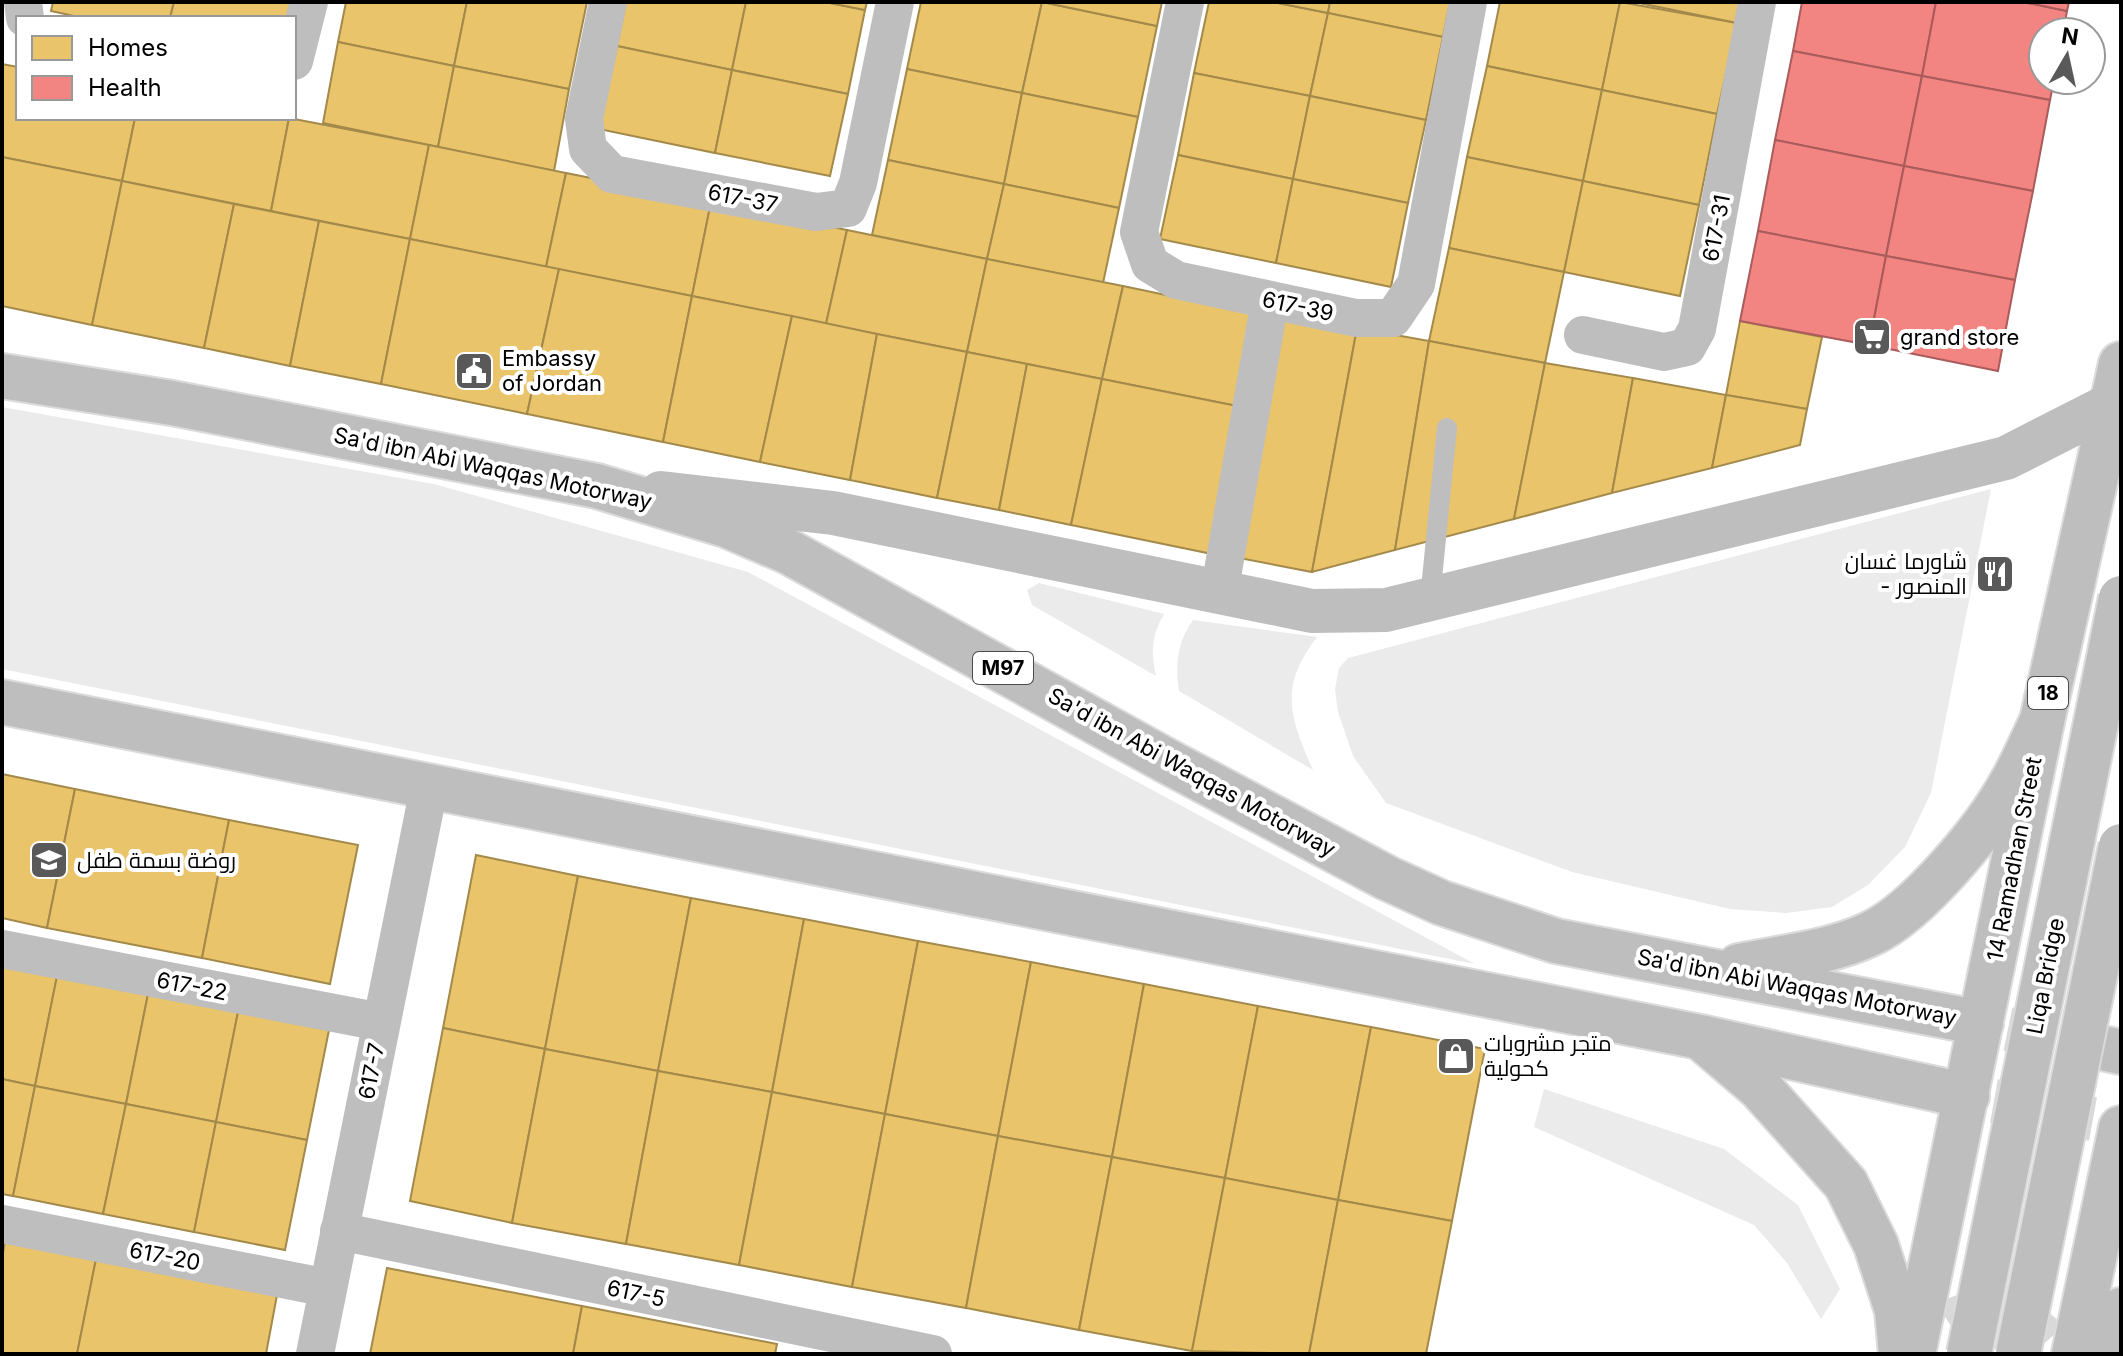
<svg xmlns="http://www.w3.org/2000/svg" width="2123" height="1356" font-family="Inter,Cairo,sans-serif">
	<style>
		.green { fill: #ebebeb }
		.homes { fill: #e9c46a; stroke: #a3894a; stroke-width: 2 }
		.health { fill: #f28482; stroke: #a95c5b; stroke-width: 2 }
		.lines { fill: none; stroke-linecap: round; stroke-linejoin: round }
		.primary-tunnel { stroke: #d9d9d9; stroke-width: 44; stroke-dasharray: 44 22; stroke-linecap: butt }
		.primary-casing { stroke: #dbdbdb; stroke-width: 48 }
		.motorway-casing { stroke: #dbdbdb; stroke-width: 48 }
		.service { stroke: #bebebe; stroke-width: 20 }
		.minor { stroke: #bebebe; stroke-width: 38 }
		.tertiary { stroke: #bebebe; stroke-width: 44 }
		.primary { stroke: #bebebe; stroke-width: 44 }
		.motorway { stroke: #bebebe; stroke-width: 44 }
		.primary-bridge-casing { stroke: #dbdbdb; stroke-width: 48; stroke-linecap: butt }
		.primary-bridge { stroke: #bebebe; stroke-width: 44 }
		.labels { text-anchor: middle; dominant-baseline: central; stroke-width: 8; stroke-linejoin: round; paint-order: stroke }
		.shield { fill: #fff; stroke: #4c4c4c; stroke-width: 2 }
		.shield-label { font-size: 20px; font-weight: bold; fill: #000 }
		.street-label { font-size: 22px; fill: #000; stroke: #fff }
		.poi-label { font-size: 22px; fill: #000; stroke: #fff; text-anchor: start }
	</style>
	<rect width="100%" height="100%" fill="#fff"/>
	<g class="green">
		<path d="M2 407 434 484 748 572 1475 964 2 669Z"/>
		<path d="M1991 489 1931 793 1905 847 1868 885 1832 907 1786 913 1730 909 1572 872 1386 803 1353 756 1338 712 1335 689 1339 668 1348 658Z"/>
		<path d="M1039 583 1164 614C1151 637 1151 651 1156 676L1032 605 1027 590Z"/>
		<path d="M1193 620 1317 637C1279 687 1289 716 1313 770L1179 691C1175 666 1177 642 1193 620Z"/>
		<path d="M1544 1089 1724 1149 1798 1205 1840 1289 1821 1319 1787 1263 1754 1225 1534 1127Z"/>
	</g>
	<g class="homes">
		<path d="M53 2H174L170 18H83L51 11Z"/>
		<path d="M174 2H294L291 18H170Z"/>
		<path d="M346 2H467L454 66 338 42Z"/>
		<path d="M467 2H587L569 89 454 66Z"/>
		<path d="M626 2H746L732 70 617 46Z"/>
		<path d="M746 2H825L865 10 848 94 732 70Z"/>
		<path d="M825 2H867L865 10Z"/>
		<path d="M921 2H1042L1022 93 907 69Z"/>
		<path d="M1042 2 1157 26 1138 117 1022 93Z"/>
		<path d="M1042 2H1162L1157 26Z"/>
		<path d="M1209 2H1273L1328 13 1310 96 1194 73Z"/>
		<path d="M1273 2H1330L1328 13Z"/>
		<path d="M1330 2H1450L1443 37 1328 13Z"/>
		<path d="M1500 2H1620L1602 90 1487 66Z"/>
		<path d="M1620 2 1737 23 1717 114 1602 90Z"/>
		<path d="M1634 2H1741L1737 23Z"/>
		<path d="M1328 13 1443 37 1426 120 1310 96Z"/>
		<path d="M338 42 454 66 438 147 323 123Z"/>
		<path d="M617 46 732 70 715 153 599 129Z"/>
		<path d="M2 64 18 67V118H135L122 181 2 157Z"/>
		<path d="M454 66 569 89 554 171 438 147Z"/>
		<path d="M1487 66 1602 90 1583 181 1467 157Z"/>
		<path d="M907 69 1022 93 1004 184 888 160Z"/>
		<path d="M732 70 848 94 830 176 715 153Z"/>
		<path d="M1194 73 1310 96 1293 179 1178 155Z"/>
		<path d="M1602 90 1717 114 1699 205 1583 181Z"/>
		<path d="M1022 93 1138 117 1119 208 1004 184Z"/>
		<path d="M1310 96 1426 120 1408 203 1293 179Z"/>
		<path d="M135 118H289L271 211 122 181Z"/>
		<path d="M289 118 429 145 410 239 271 211Z"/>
		<path d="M429 145 566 173 546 267 410 239Z"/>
		<path d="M1178 155 1293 179 1276 263 1160 239Z"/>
		<path d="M2 157 122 181 92 325 2 306Z"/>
		<path d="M1467 157 1583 181 1564 272 1449 248Z"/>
		<path d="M888 160 1004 184 987 259 872 235Z"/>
		<path d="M566 173 711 202 692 296 546 267Z"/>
		<path d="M1293 179 1408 203 1391 287 1276 263Z"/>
		<path d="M122 181 234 204 204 348 92 325Z"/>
		<path d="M1583 181 1699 205 1680 296 1564 272Z"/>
		<path d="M1004 184 1119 208 1103 283 987 259Z"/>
		<path d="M711 202 847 230 826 324 692 296Z"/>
		<path d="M234 204 319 221 290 366 204 348Z"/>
		<path d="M319 221 410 239 381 384 290 366Z"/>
		<path d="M847 230 987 259 967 352 826 324Z"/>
		<path d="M410 239 559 269 527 414 381 384Z"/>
		<path d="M1449 248 1564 272 1545 363 1429 341Z"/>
		<path d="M987 259 1123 286 1102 379 967 352Z"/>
		<path d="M559 269 692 296 663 442 527 414Z"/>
		<path d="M1123 286 1261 315 1242 407 1102 379Z"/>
		<path d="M692 296 792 316 760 462 663 442Z"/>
		<path d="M1283 314 1357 328 1312 572 1234 557Z"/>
		<path d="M792 316 877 334 850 480 760 462Z"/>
		<path d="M1740 321 1822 337 1807 409 1726 395Z"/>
		<path d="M1357 328 1429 341 1395 550 1312 572Z"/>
		<path d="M877 334 967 352 937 498 850 480Z"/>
		<path d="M1429 341 1545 363 1514 519 1395 550Z"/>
		<path d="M967 352 1027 364 999 510 937 498Z"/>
		<path d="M1545 363 1633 378 1612 493 1514 519Z"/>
		<path d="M1027 364 1102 379 1071 525 999 510Z"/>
		<path d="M1633 378 1726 395 1712 468 1612 493Z"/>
		<path d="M1102 379 1242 407 1212 554 1071 525Z"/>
		<path d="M1726 395 1807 409 1800 445 1712 468Z"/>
		<path d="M2 774 75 789 47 928 2 918Z"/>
		<path d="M75 789 229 820 202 958 47 928Z"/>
		<path d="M229 820 358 845 330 984 202 958Z"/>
		<path d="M476 855 578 876 545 1049 443 1028Z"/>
		<path d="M578 876 691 898 658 1071 545 1049Z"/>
		<path d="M691 898 804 919 772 1092 658 1071Z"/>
		<path d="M804 919 918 941 885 1114 772 1092Z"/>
		<path d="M918 941 1031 962 998 1136 885 1114Z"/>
		<path d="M1031 962 1144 984 1112 1157 998 1136Z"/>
		<path d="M2 965 57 976 35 1086 2 1079Z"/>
		<path d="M57 976 148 994 126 1104 35 1086Z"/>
		<path d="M1144 984 1258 1006 1225 1178 1112 1157Z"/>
		<path d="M148 994 238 1012 216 1122 126 1104Z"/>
		<path d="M1258 1006 1371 1027 1338 1200 1225 1178Z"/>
		<path d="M238 1012 329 1030 307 1140 216 1122Z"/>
		<path d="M1371 1027 1485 1049 1452 1221 1338 1200Z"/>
		<path d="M443 1028 545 1049 512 1223 410 1201Z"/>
		<path d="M545 1049 658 1071 626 1244 512 1223Z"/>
		<path d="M658 1071 772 1092 739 1265 626 1244Z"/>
		<path d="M2 1079 35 1086 13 1196 2 1194Z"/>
		<path d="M35 1086 126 1104 103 1214 13 1196Z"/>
		<path d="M772 1092 885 1114 852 1287 739 1265Z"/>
		<path d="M126 1104 216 1122 194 1232 103 1214Z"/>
		<path d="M885 1114 998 1136 966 1308 852 1287Z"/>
		<path d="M216 1122 307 1140 285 1250 194 1232Z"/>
		<path d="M998 1136 1112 1157 1079 1330 966 1308Z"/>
		<path d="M1112 1157 1225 1178 1192 1351 1079 1330Z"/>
		<path d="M1225 1178 1338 1200 1309 1354 1192 1351Z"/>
		<path d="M1338 1200 1452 1221 1426 1354H1309Z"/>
		<path d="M5 1241 96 1259 77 1354H2V1258Z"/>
		<path d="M96 1259 277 1295 266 1354H77Z"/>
		<path d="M387 1268 582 1306 573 1354H370Z"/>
		<path d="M582 1306 777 1344 775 1354H573Z"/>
	</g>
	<g class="health">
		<path d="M1802 2H1936L1922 76 1793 51Z"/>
		<path d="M1936 2H2023L2067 11 2063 32H2043V80H2054L2050 100 1922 76Z"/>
		<path d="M2023 2H2069L2067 11Z"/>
		<path d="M1793 51 1922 76 1904 166 1775 140Z"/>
		<path d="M1922 76 2050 100 2033 191 1904 166Z"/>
		<path d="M1775 140 1904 166 1886 256 1758 231Z"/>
		<path d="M1904 166 2033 191 2015 280 1886 256Z"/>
		<path d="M1758 231 1886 256 1869 345 1740 321Z"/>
		<path d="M1886 256 2015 280 1998 371 1869 345Z"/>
	</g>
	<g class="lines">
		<g class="primary-tunnel">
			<path d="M2008 1029 2107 1049"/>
			<path d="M1994 1101 2093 1119"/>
			<path d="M1949 1323C1981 1303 2023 1313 2047 1341"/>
		</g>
		<defs>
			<g id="primary">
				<path d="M2107 1049 2121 1052"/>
				<path d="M1913 1354 2042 721 2121 364"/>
				<path d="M2074 1354 2121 1128"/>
				<path d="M2096 1354 2121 1310"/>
			</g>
			<g id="motorway">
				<path d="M2 376 172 403 597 486 726 525 789 552 1165 760 1387 878 1442 903 1556 941 1981 1023"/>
				<path d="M2 702 1700 1037 1967 1096"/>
				<path d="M1739 966C1782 957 1830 953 1870 934 1918 912 1987 828 2012 782 2023 763 2032 741 2042 721"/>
				<path d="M1705 1041 1760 1088 1846 1184 1876 1245 1897 1310 1901 1354"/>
			</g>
		</defs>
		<use href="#primary" class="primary-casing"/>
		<use href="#motorway" class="motorway-casing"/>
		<path class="service" d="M1430 599 1447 428"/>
		<g class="minor">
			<path d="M23 2 25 18"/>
			<path d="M608 2 584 119 588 149 612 174 816 212 848 208 858 183 895 2"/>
			<path d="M1185 2 1139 232 1150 264 1176 280 1356 318H1393L1416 284 1468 2"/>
			<path d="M294 61 309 2"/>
			<path d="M1583 335 1664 352 1687 347 1697 329 1757 2"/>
			<path d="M1219 594 1270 300"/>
			<path d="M2 949 381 1022"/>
			<path d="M2 1224 328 1288"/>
			<path d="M339 1231 933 1354"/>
			<path d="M315 1354 429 788"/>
		</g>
		<path class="tertiary" d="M661 493 833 513 1312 611 1386 610 2006 458 2112 404"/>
		<use href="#primary" class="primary"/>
		<use href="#motorway" class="motorway"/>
		<defs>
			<g id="primary-bridge">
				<path d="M1969 1354 2121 598"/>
				<path d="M2018 1354 2121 846"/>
			</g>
		</defs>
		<use href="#primary-bridge" class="primary-bridge-casing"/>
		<use href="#primary-bridge" class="primary-bridge"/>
	</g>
	<defs>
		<symbol id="supermarket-square" viewBox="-11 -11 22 22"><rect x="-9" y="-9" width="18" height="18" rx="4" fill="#595959" stroke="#fff"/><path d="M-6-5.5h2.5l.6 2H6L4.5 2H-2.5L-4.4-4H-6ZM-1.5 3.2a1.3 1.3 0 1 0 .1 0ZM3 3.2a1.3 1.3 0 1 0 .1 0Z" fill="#fff"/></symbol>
		<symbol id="civic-square" viewBox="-11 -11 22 22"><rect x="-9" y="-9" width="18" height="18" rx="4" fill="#595959" stroke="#fff"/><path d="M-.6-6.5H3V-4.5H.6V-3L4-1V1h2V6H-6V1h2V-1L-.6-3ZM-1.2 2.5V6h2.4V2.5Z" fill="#fff"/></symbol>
		<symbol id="restaurant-square" viewBox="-11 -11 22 22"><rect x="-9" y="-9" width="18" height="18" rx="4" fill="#595959" stroke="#fff"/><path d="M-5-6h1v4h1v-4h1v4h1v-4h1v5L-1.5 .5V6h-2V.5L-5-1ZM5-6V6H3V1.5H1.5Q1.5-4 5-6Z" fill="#fff"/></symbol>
		<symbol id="school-square" viewBox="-11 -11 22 22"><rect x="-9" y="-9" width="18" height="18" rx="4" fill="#595959" stroke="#fff"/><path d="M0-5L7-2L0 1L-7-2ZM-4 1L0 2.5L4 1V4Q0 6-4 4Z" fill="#fff"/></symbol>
		<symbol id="shop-square" viewBox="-11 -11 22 22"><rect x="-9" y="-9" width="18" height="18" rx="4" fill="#595959" stroke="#fff"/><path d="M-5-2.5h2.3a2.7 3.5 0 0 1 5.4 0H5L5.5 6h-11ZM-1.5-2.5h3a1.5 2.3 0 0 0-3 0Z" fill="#fff"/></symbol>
	</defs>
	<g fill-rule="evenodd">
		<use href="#supermarket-square" x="1850" y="315" width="44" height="44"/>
		<use href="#civic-square" x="452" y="349" width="44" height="44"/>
		<use href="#restaurant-square" x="1973" y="552" width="44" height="44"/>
		<use href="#school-square" x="27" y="838" width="44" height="44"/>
		<use href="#shop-square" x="1434" y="1034" width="44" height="44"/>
	</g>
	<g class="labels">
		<g class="shield">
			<rect x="973" y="652" width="60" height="32" rx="6"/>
			<rect x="2028" y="677" width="40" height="32" rx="6"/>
		</g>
		<g class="shield-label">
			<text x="1003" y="668">M97</text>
			<text x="2048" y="693">18</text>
		</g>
		<g class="street-label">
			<text transform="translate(743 198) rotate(11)">617-37</text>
			<text transform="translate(1716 228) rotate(-79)">617-31</text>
			<text transform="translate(1298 306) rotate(12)">617-39</text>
			<text transform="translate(493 468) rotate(12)">Sa'd ibn Abi Waqqas Motorway</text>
			<text transform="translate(1192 772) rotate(29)">Sa'd ibn Abi Waqqas Motorway</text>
			<text transform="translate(2014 859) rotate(-79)">14 Ramadhan Street</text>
			<text transform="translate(2045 976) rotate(-79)">Liqa Bridge</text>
			<text transform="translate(192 986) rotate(11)">617-22</text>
			<text transform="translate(1797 987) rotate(11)">Sa'd ibn Abi Waqqas Motorway</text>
			<text transform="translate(371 1071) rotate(-79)">617-7</text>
			<text transform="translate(165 1256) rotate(11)">617-20</text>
			<text transform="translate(636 1293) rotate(12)">617-5</text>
		</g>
		<g class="poi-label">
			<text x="1900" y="337">grand store</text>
			<text x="502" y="358">Embassy<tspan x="502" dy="25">of Jordan</tspan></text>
			<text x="1967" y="561" text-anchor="end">شاورما غسان<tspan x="1967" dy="25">- المنصور</tspan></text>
			<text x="77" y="860">روضة بسمة طفل</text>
			<text x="1484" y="1043">متجر مشروبات<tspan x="1484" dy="25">كحولية</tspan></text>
		</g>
	</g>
	<rect width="2123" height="1356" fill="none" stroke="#000000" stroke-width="8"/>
	<rect x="16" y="16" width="280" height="104" fill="#ffffff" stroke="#999999" stroke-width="2"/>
	<rect x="32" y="36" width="40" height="24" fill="#e9c46a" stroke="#999999" stroke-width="2"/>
	<text x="88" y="56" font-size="24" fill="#000000">Homes</text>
	<rect x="32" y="76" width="40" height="24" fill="#f28482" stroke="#999999" stroke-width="2"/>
	<text x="88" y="96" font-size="24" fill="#000000">Health</text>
	<g transform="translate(2067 56) rotate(9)"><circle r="38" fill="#ffffff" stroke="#999999" stroke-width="2"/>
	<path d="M0-6L14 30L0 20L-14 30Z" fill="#595959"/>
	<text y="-12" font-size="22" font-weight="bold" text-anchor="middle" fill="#000000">N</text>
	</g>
</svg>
